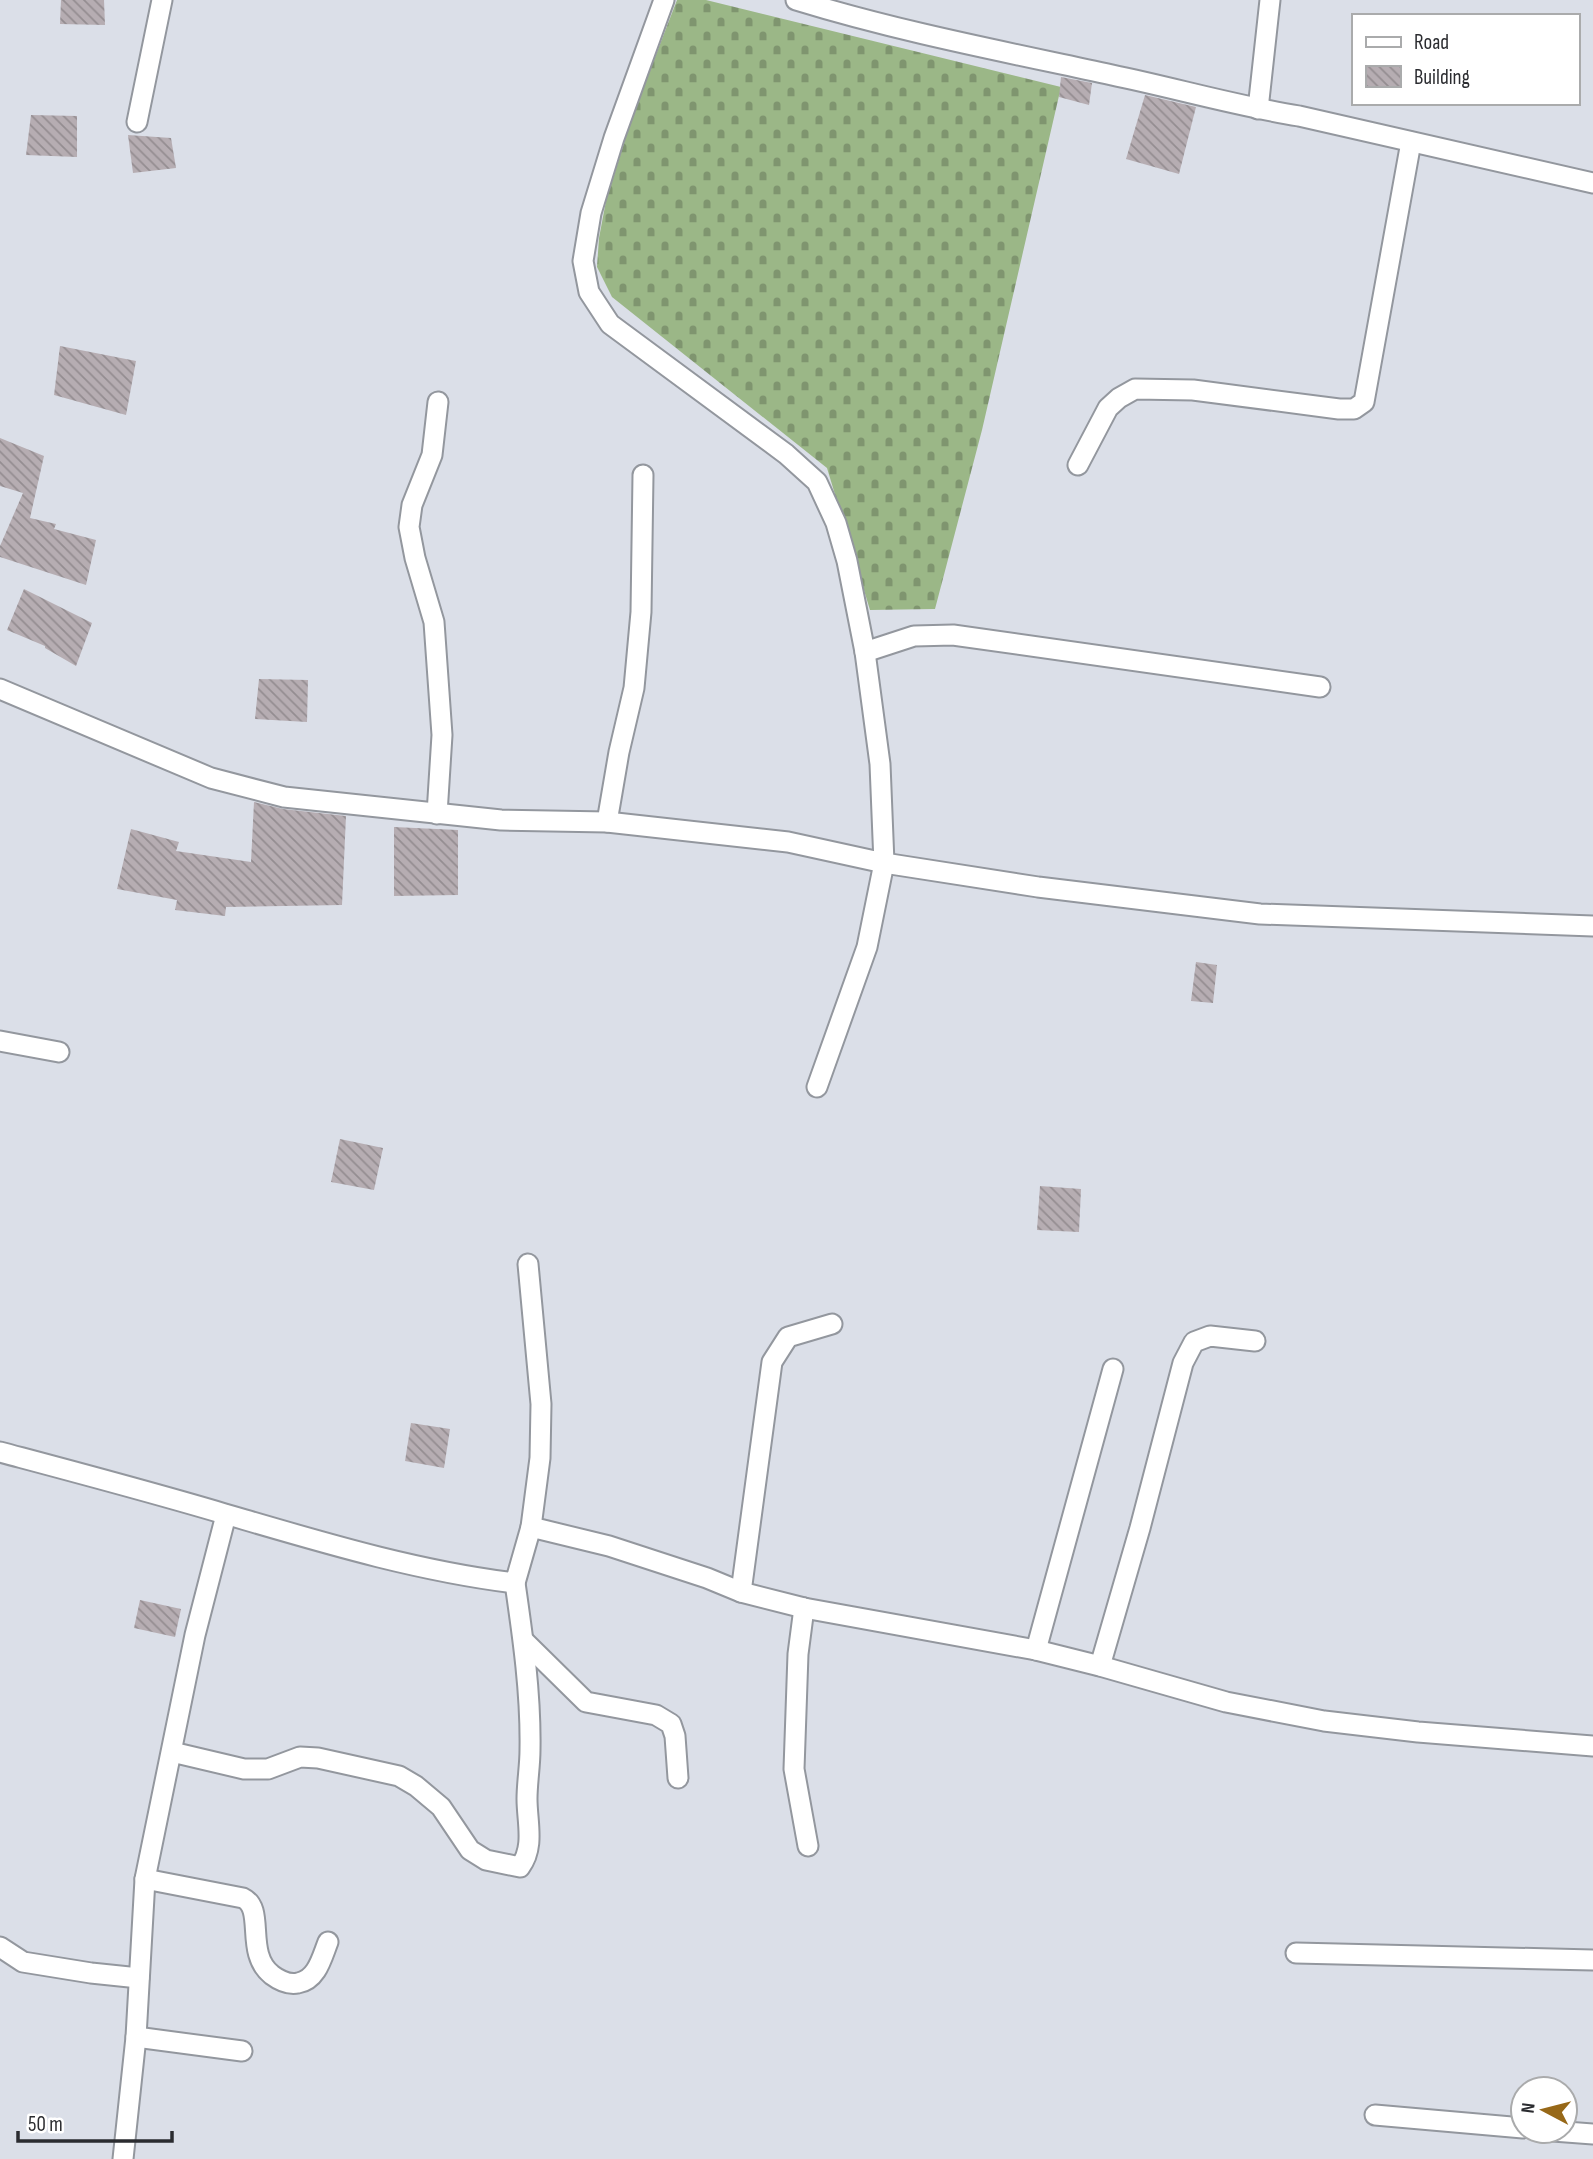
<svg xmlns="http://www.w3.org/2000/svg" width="1593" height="2159" font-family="'Sofia Sans Condensed',sans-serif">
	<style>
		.cemetery { fill: url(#cemetery-stones) }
		.building { fill: url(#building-back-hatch) }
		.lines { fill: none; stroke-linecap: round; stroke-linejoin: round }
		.street-casing { stroke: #93979e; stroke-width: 23 }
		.street { stroke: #fff; stroke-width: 19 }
	</style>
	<defs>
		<pattern id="cemetery-stones" width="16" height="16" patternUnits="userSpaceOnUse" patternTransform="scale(1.75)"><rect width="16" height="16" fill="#9bb787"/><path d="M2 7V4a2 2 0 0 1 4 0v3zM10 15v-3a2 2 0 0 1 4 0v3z" fill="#7f956f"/></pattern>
		<pattern id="building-back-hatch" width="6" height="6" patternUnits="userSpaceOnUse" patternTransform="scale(1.75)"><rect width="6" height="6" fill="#b6adb2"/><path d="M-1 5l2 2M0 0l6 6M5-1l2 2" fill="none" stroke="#948d91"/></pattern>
	</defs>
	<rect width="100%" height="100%" fill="#dbdfe8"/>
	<path class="cemetery" d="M677 0H706L1061 87 982 430 935 609 870 610 827 468 612 297 597 267 599 238 606 201 632 117Z"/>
	<g class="building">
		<path d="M61 0H104L105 25 60 24Z"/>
		<path d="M1061 77 1092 83 1089 105 1059 97Z"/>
		<path d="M1145 95 1196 107 1179 174 1126 159Z"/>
		<path d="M31 115 77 116V157L26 155Z"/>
		<path d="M128 135 171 138 176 168 133 173Z"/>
		<path d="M60 346 136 361 126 415 54 395Z"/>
		<path d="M0 438 44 456 30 518 56 524 54 529 96 540 86 585 0 557V546L23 493 0 486Z"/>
		<path d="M24 589 92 623 76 666 45 648V646L7 630Z"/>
		<path d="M259 679 308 680 307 722 255 719Z"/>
		<path d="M254 802 283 809 346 816 342 905 226 907 225 916 175 910 177 900 117 889 131 829 179 842 176 851 251 862Z"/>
		<path d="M394 827 458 830V895L394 896Z"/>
		<path d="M1196 962 1217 965 1213 1003 1191 1001Z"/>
		<path d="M340 1139 383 1148 374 1190 331 1182Z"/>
		<path d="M1040 1186 1081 1189 1079 1232 1037 1230Z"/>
		<path d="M411 1423 450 1429 444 1468 405 1461Z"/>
		<path d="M140 1600 181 1609 175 1637 134 1628Z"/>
	</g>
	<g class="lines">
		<defs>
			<g id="street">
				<path d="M664 0 614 138 591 213 583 261 589 292 610 324 786 454 817 482 836 523 847 561 865 652 880 764 884 863 867 947 817 1087"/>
				<path d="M796 0C900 32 1006 52 1112 75 1175 88 1236 106 1299 116L1593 183"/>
				<path d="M1258 109 1270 0"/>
				<path d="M137 122 162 0"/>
				<path d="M1078 465 1108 408 1119 398 1135 389 1193 390 1339 409H1354L1364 402 1411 142"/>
				<path d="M865 652 914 636 953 635 1320 687"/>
				<path d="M0 689 211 778 284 797 501 820 607 822 788 842 884 863 1038 887 1260 914 1593 926"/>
				<path d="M437 814 442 735 434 622 415 558 409 527 412 505 432 455 438 402"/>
				<path d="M607 822 619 752 634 688 641 612 643 475"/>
				<path d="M0 1041 59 1052"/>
				<path d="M528 1264 541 1404 540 1458 531 1527"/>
				<path d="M0 1452C75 1472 151 1492 225 1514 321 1542 416 1571 515 1583L531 1527 609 1546 707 1578 741 1592 804 1608 1036 1650 1100 1666 1226 1702 1324 1721 1418 1732 1593 1746"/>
				<path d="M741 1592 772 1362 788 1337 832 1324"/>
				<path d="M804 1608 798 1654 794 1769 808 1846"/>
				<path d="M524 1641 586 1702 656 1715 671 1724 675 1736 678 1778"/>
				<path d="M1036 1650 1113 1369"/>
				<path d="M1100 1666 1140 1528 1183 1363 1194 1342 1210 1336 1255 1341"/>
				<path d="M172 1752 244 1769H268L300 1757 318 1758 399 1776 416 1786 441 1807 470 1850 486 1860 520 1867C535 1847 527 1822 527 1799 527 1783 530 1766 530 1750 531 1694 523 1638 515 1583"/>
				<path d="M145 1879 243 1898C266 1909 244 1953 272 1975 280 1981 288 1985 298 1983 317 1980 322 1957 328 1942"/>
				<path d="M0 1947 23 1962 91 1973 139 1978"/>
				<path d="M1296 1953 1593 1960"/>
				<path d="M136 2037 242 2051"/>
				<path d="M1375 2115 1523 2128"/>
				<path d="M1553 2131 1593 2134"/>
				<path d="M123 2159 136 2037 145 1879 195 1635 226 1515"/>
			</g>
		</defs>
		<use href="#street" class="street-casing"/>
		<use href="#street" class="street"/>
	</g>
	<rect x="1352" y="14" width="228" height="91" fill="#ffffff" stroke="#aaabac" stroke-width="2"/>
	<rect x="1366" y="37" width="35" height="10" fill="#ffffff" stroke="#aaabac" stroke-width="2"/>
	<text x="1414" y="49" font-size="21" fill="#2b2c30">Road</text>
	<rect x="1366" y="66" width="35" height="21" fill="url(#building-back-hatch)" stroke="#aaabac" stroke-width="2"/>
	<text x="1414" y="84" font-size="21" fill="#2b2c30">Building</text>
	<g transform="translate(1544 2110) rotate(277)"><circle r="33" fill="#ffffff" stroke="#aaabac" stroke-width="2"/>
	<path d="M0-5L12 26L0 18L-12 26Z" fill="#976818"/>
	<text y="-10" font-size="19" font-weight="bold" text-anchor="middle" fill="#2b2c30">N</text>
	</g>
	<path d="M18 2131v10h154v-10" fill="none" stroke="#2b2c30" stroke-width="3.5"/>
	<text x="28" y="2131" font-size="21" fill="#2b2c30" stroke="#ffffff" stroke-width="5" paint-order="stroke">50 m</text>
</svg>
